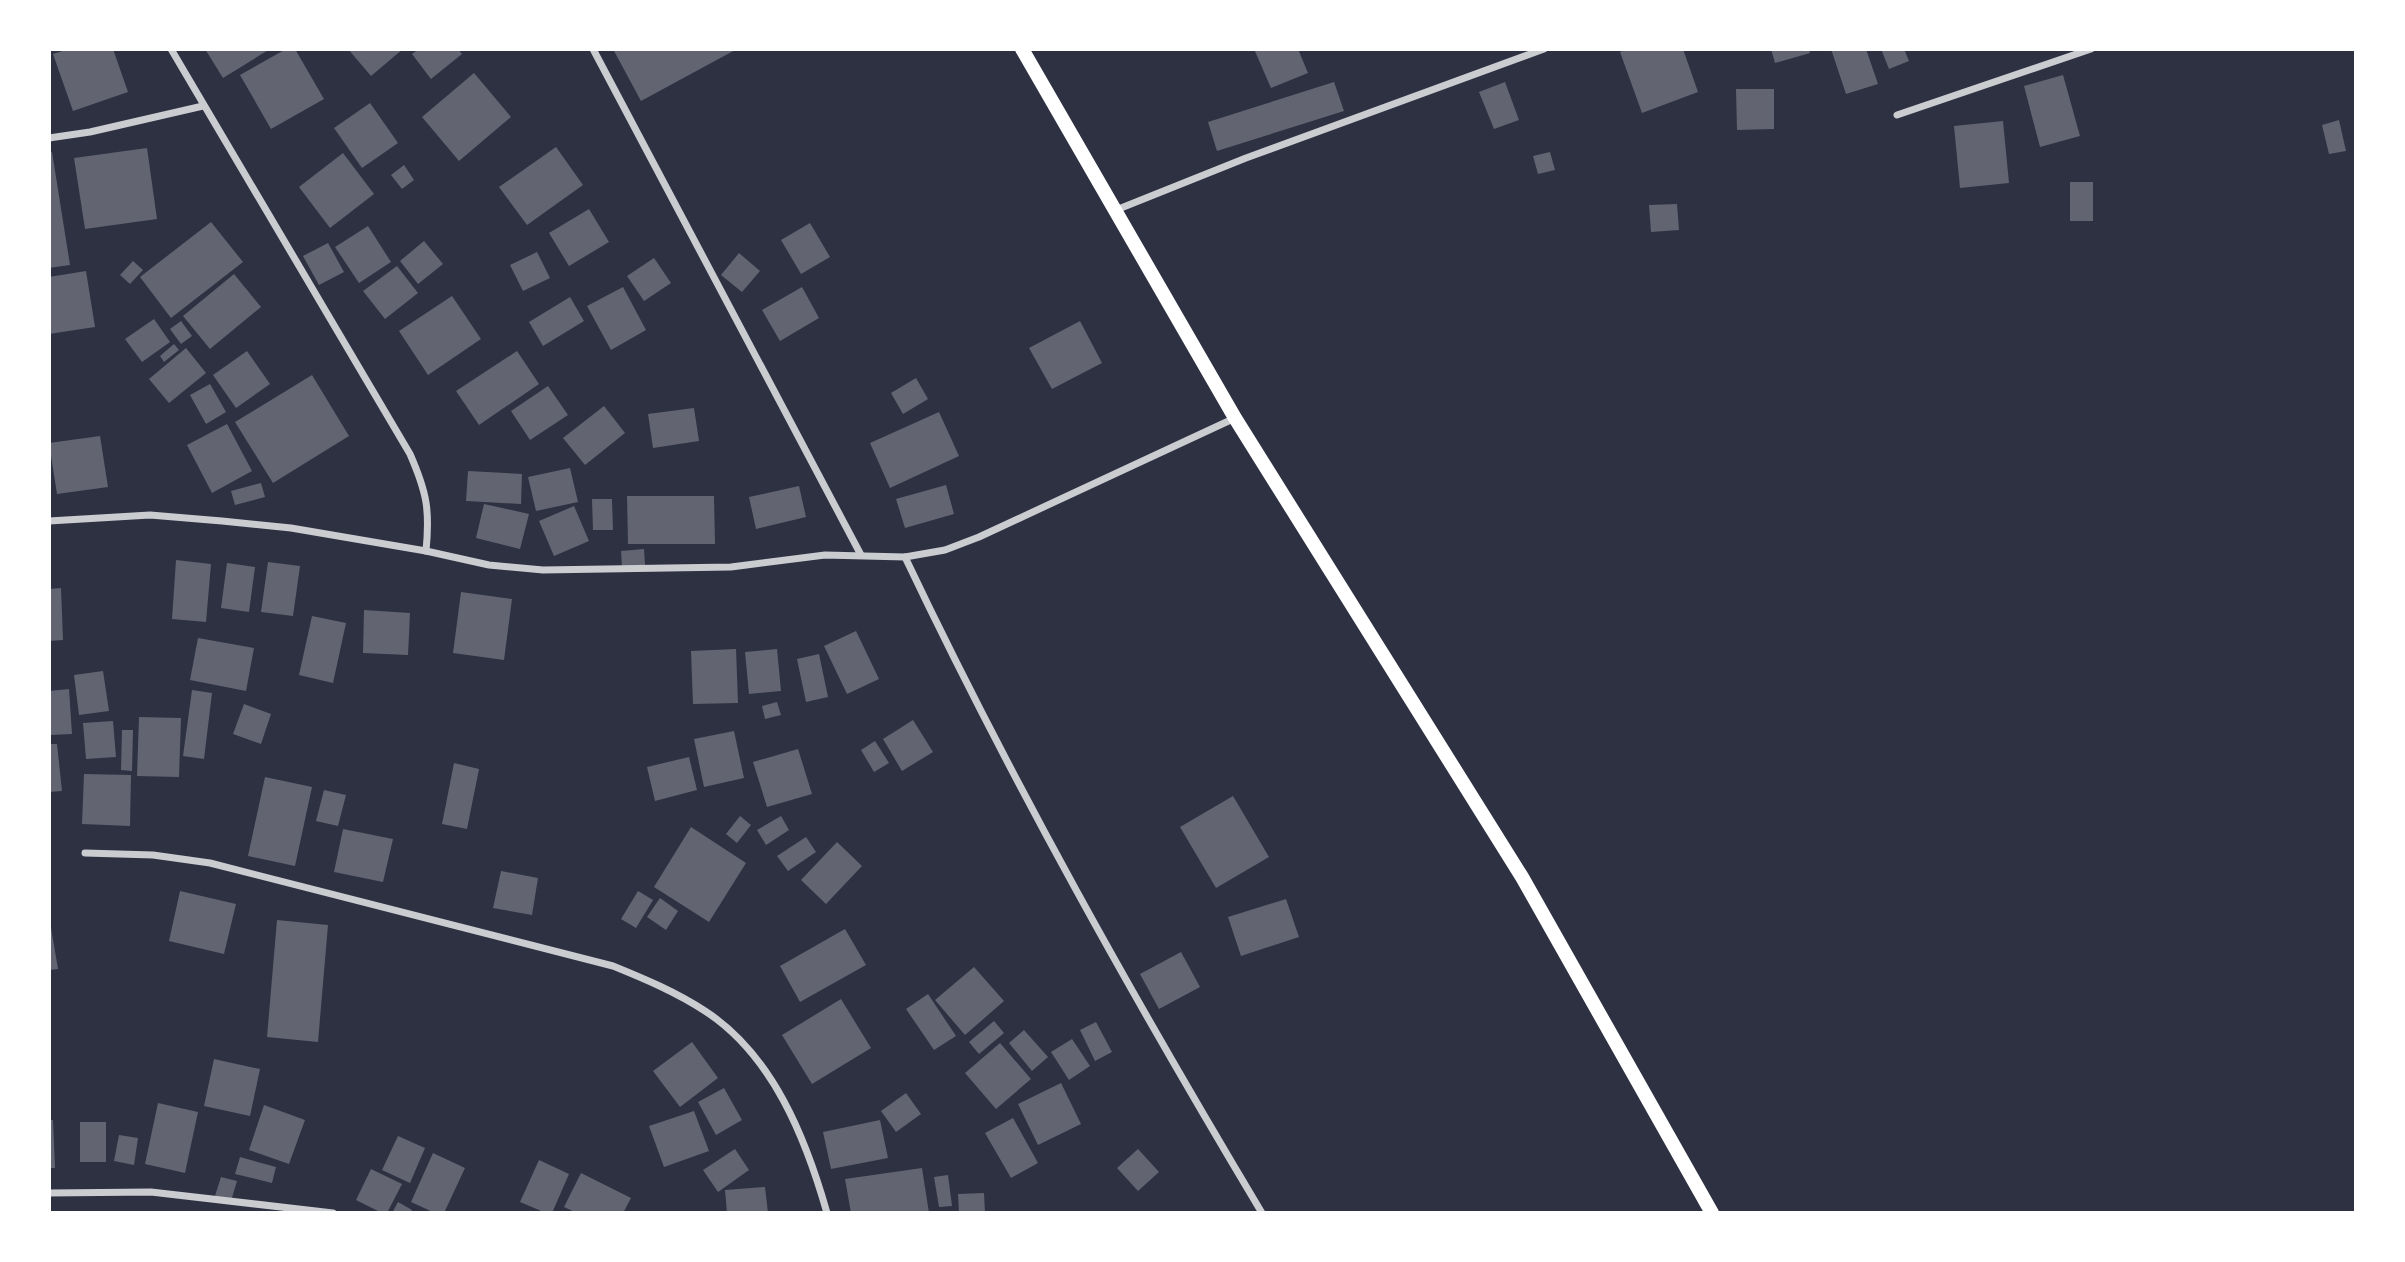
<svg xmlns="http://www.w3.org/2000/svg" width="2405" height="1262" font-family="Roboto,sans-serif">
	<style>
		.building { fill: #626471 }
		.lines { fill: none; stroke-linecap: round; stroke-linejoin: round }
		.minor { stroke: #caccd0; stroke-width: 7 }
		.secondary { stroke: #fff; stroke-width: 14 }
	</style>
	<rect width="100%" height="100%" fill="#2d3142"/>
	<g class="building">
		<path d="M69 49H113L128 92 73 111 53 54Z"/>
		<path d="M205 49H270L223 78Z"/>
		<path d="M286 49H295L324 99 271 129 240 75Z"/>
		<path d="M348 49H403L371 76Z"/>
		<path d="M419 49H458L462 54 431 79 412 54Z"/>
		<path d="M613 49H737L641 101Z"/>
		<path d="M1254 49H1298L1308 73 1271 88Z"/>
		<path d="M1628 49H1683L1698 92 1642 113 1620 52Z"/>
		<path d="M1771 49H1809L1810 53 1775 63Z"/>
		<path d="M1831 49H1866L1878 84 1846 94Z"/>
		<path d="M1881 49H1904L1909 61 1889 69Z"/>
		<path d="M474 73 511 117 459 161 422 117Z"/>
		<path d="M2063 75 2080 136 2040 147 2024 86Z"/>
		<path d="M1334 82 1344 111 1217 151 1208 122Z"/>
		<path d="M1505 82 1519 120 1494 129 1479 92Z"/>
		<path d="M1736 89H1774V129L1737 130Z"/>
		<path d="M370 103 398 143 362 168 334 128Z"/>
		<path d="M2339 120 2346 151 2329 154 2322 125Z"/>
		<path d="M2003 121 2009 183 1960 188 1954 126Z"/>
		<path d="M556 147 583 185 527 225 499 187Z"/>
		<path d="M147 148 157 219 85 229 74 158Z"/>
		<path d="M52 152 70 265 49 268V153Z"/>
		<path d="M1550 152 1555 170 1538 174 1533 156Z"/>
		<path d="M343 153 374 194 330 228 299 187Z"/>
		<path d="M404 165 414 180 402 189 391 175Z"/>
		<rect x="2070" y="182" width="23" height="39"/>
		<path d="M1677 204 1679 230 1651 232 1649 205Z"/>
		<path d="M589 209 609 242 569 266 549 233Z"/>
		<path d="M211 222 243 262 171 318 140 277Z"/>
		<path d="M810 223 830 257 801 274 781 240Z"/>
		<path d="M368 226 391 262 359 283 335 247Z"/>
		<path d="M424 241 443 264 418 284 400 261Z"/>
		<path d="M328 243 344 272 319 285 303 256Z"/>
		<path d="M537 252 550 278 523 291 510 265Z"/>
		<path d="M739 253 760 271 742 292 721 275Z"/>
		<path d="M654 258 671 283 644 301 627 276Z"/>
		<path d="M133 261 143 270 130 284 120 275Z"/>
		<path d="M397 266 418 293 385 319 363 291Z"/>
		<path d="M86 271 95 327 49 334V277Z"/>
		<path d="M234 274 261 307 210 349 183 316Z"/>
		<path d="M623 287 646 330 611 350 587 306Z"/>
		<path d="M802 287 819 318 780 341 762 310Z"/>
		<path d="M452 296 481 339 428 375 399 331Z"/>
		<path d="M570 297 584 321 543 346 529 322Z"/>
		<path d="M154 319 170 342 142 362 125 339Z"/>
		<path d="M181 321 192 336 181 344 170 329Z"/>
		<path d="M1080 321 1102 363 1052 389 1029 348Z"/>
		<path d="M174 344 179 350 164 362 160 356Z"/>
		<path d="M186 348 206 373 169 403 149 379Z"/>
		<path d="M247 351 270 384 236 408 213 375Z"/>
		<path d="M517 351 539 384 479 425 456 391Z"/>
		<path d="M312 375 349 436 273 483 235 422Z"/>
		<path d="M916 378 928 399 903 414 891 393Z"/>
		<path d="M210 384 226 412 206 424 190 395Z"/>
		<path d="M548 386 568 415 530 440 511 411Z"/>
		<path d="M604 406 625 433 585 465 563 438Z"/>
		<path d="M694 408 699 441 653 448 648 414Z"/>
		<path d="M939 412 959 456 890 488 870 443Z"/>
		<path d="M227 424 252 471 212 493 187 445Z"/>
		<path d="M100 436 108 487 57 494 49 443Z"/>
		<path d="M570 468 578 502 536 511 528 477Z"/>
		<path d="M468 471 522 474 521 504 466 501Z"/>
		<path d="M261 483 265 497 235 505 231 491Z"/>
		<path d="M946 485 954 514 905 528 896 499Z"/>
		<path d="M799 486 806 517 756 529 749 497Z"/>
		<path d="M627 496H714L715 544H628Z"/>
		<path d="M592 499H612L613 530H593Z"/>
		<path d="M484 504 529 514 520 549 476 538Z"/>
		<path d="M574 506 589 541 554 556 539 521Z"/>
		<path d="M644 549 645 565 622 567 621 551Z"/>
		<path d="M176 560 211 564 206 622 172 619Z"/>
		<path d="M268 562 300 566 293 616 261 612Z"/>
		<path d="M227 563 255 567 249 612 221 608Z"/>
		<path d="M61 588 63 640 49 641V589Z"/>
		<path d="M461 592 512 599 504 660 453 653Z"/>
		<path d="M364 610 410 613 408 655 363 653Z"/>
		<path d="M312 616 346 623 333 683 299 675Z"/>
		<path d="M856 631 879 679 847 694 824 646Z"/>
		<path d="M198 638 254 648 246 691 190 680Z"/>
		<path d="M736 649 738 703 693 704 691 651Z"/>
		<path d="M777 649 781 691 749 694 745 652Z"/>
		<path d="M819 654 828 697 806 702 797 659Z"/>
		<path d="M103 671 109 711 79 715 74 675Z"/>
		<path d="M69 689 72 734 49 735V691Z"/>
		<path d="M192 690 212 693 204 759 183 756Z"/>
		<path d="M777 702 781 715 765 719 762 706Z"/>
		<path d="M244 704 271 714 261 744 233 734Z"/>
		<path d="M139 717 181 718 179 777 137 776Z"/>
		<path d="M913 720 933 752 902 771 883 739Z"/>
		<path d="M113 721 116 757 86 759 83 723Z"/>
		<path d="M122 730H133L132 771 121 770Z"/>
		<path d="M734 731 744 778 704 787 694 739Z"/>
		<path d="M875 741 889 763 874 772 861 750Z"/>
		<path d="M49 744H57L62 791 49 792Z"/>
		<path d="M798 749 812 794 767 807 753 762Z"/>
		<path d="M689 757 697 790 655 801 647 767Z"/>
		<path d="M454 763 479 769 467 829 442 824Z"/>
		<path d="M84 774 131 775 130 826 82 824Z"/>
		<path d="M265 777 312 787 295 866 248 856Z"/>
		<path d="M324 790 346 795 338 826 316 821Z"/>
		<path d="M1233 796 1269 857 1216 888 1180 827Z"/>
		<path d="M740 816 751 825 737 843 726 834Z"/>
		<path d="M781 816 789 830 766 845 757 830Z"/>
		<path d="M691 827 746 863 709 922 654 887Z"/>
		<path d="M343 829 393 839 383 882 334 872Z"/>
		<path d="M806 837 816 852 788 871 777 856Z"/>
		<path d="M837 842 862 866 826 904 801 880Z"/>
		<path d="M501 871 538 878 532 915 493 908Z"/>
		<path d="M180 891 236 904 224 954 169 941Z"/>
		<path d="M638 891 653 900 636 928 621 919Z"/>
		<path d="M660 898 678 911 666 930 647 917Z"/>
		<path d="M1286 899 1299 937 1241 956 1228 917Z"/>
		<path d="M49 916 58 969 49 970Z"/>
		<path d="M277 920 328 925 318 1042 267 1037Z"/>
		<path d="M845 929 866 965 800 1002 780 966Z"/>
		<path d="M1181 952 1200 987 1159 1009 1140 974Z"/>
		<path d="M974 967 1004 1001 965 1035 935 1000Z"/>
		<path d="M928 994 956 1036 934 1050 906 1009Z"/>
		<path d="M841 999 871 1048 812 1084 782 1035Z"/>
		<path d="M994 1021 1004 1033 979 1054 969 1042Z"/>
		<path d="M1096 1022 1112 1052 1095 1061 1080 1030Z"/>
		<path d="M1024 1030 1048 1057 1032 1071 1009 1043Z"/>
		<path d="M1072 1039 1090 1066 1069 1080 1051 1052Z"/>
		<path d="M692 1042 718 1078 680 1107 653 1071Z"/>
		<path d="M1000 1043 1031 1079 996 1109 965 1073Z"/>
		<path d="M214 1059 260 1069 250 1116 204 1106Z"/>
		<path d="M1061 1083 1081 1124 1038 1145 1018 1104Z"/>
		<path d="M724 1088 742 1120 716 1135 698 1102Z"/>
		<path d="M906 1093 921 1114 896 1132 881 1111Z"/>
		<path d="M158 1103 198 1112 185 1173 145 1164Z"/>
		<path d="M264 1105 305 1120 289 1164 249 1150Z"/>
		<path d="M694 1111 709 1151 664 1167 649 1126Z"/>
		<path d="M1013 1118 1038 1163 1011 1178 985 1133Z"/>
		<path d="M49 1120H53L55 1168H49Z"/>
		<path d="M880 1120 888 1158 831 1169 823 1132Z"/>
		<rect x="80" y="1122" width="26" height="40"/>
		<path d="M119 1135 138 1138 134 1165 114 1161Z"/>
		<path d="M398 1136 425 1148 410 1183 382 1170Z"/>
		<path d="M735 1149 749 1170 718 1192 703 1170Z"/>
		<path d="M1138 1149 1159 1172 1138 1191 1117 1168Z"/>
		<path d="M433 1153 465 1168 444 1213H435L411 1202Z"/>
		<path d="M240 1157 276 1167 272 1183 235 1174Z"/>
		<path d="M539 1160 569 1174 552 1213H546L520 1202Z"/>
		<path d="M922 1168 929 1213H851L845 1179Z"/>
		<path d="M371 1169 402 1184 387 1213H382L356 1200Z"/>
		<path d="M581 1173 631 1198 623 1213H577L564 1207Z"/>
		<path d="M948 1175 952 1206 939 1207 934 1177Z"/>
		<path d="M221 1177 237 1181 231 1201 215 1196Z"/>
		<path d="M765 1187 768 1213H727L725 1190Z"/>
		<path d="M984 1193 985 1213H959L958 1194Z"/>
		<path d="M398 1202 412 1210 410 1213H392Z"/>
	</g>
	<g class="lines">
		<g class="minor">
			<path d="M171 49 410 454C427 493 430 510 426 551"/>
			<path d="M593 49 861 555"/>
			<path d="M1897 115 2091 49"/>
			<path d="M49 138 90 132 203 106"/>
			<path d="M1116 210 1246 158 1544 49"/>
			<path d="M49 521 150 515 222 521 291 528 426 551 489 565 543 570 731 567 825 555 905 557 945 550 979 537 1235 418"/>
			<path d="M905 557C1012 782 1134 999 1262 1213"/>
			<path d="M85 853 153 855 210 863 613 966C645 979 676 992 705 1011 773 1055 806 1139 827 1213"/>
			<path d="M49 1193 151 1192 333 1213"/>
		</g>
		<path class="secondary" d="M1022 49 1235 418 1522 877 1712 1213"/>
	</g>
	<rect width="2405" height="1262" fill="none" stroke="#ffffff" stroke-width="102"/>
</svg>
